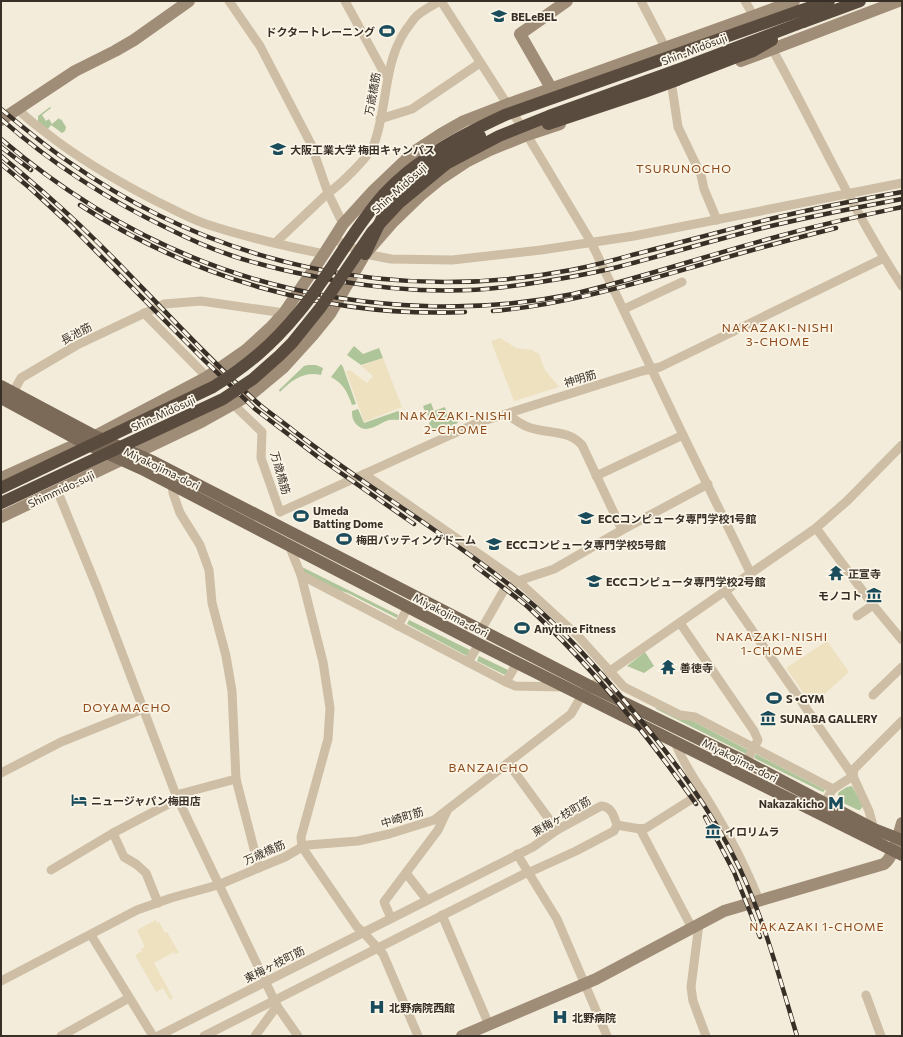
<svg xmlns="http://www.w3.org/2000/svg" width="903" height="1037" font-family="Commissioner,'Noto Sans JP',sans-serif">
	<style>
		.green { fill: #aec499 }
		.plaza { fill: #ede1c0 }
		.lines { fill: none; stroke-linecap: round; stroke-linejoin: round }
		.street { stroke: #cdbea5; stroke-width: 9 }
		.secondary { stroke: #a08d77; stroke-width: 12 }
		.primary { stroke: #7b6a57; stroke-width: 12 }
		.highway { stroke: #594b3e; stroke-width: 12 }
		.rail-casing { stroke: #382f27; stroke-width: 4.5 }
		.rail { stroke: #fbf5e7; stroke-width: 3; stroke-dasharray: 9; stroke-linecap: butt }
		.highway-bridge { stroke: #594b3e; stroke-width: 12 }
		.labels { text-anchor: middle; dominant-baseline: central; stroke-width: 3.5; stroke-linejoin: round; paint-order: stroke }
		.poi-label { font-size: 11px; font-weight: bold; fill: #382f27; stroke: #fbf5e7; text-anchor: start }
		.street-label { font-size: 11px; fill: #382f27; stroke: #fbf5e7 }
		.neighbourhood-label { font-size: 12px; letter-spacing: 1px; fill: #8d4a1a; stroke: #fbf5e7 }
	</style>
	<rect width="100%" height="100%" fill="#f3ecda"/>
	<g class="green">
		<path d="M50 107 51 108 42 115 46 121 49 119 52 124 59 118 60 120 61 119 66 127 65 131 62 133 51 125 48 129 38 123V116Z"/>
		<path d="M354 346 363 354 379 348 383 358 361 365 347 355Z"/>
		<path d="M341 364 343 367 356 404 352 405C348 393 343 383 331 377Z"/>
		<path d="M308 365H316L323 368 321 375C304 371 292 380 280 392L279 390 304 366Z"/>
		<path d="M431 403 434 411 445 407 448 417 455 415 458 423 433 433 429 424C431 420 430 417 427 414H426L423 406Z"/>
		<path d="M358 409 364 423 398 411 408 419C402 421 395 419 389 420 379 423 367 435 357 425 353 421 352 417 352 411Z"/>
		<path d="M302 567 398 615 397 618 348 593 335 589 308 575 303 571Z"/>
		<path d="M409 620 470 650 467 656 407 624Z"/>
		<path d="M645 652 654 666 644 673 627 666Z"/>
		<path d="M479 656 508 670 505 675 477 661Z"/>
		<path d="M657 707 683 720H691L748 750 746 754 656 709Z"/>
		<path d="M756 754 825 790 823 792 754 758Z"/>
		<path d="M852 786 863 806 860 810H858L839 801 838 794 839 792 847 787Z"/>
	</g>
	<g class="plaza">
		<path d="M500 338 516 348 532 350 539 354 545 370 559 387 514 401 491 341Z"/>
		<path d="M383 358 402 407 364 422 346 371 350 370 367 383 373 376 361 366Z"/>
		<path d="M827 641 849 672 812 705 786 668Z"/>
		<path d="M156 920 157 923 159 922 165 933 167 932 179 953 175 954 174 952 154 963 173 998 170 1000 163 988 156 992 135 955 142 951 141 949 145 947 137 930Z"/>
	</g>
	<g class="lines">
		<g class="street">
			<path d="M229 1 260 46 311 144 328 193 343 224"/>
			<path d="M345 1 382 69 387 76"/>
			<path d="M441 1 527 135 591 242 683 435 750 572"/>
			<path d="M641 1 665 47"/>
			<path d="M745 1 757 22"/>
			<path d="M770 45C814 124 852 210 902 286"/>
			<path d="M672 87 678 127 701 175 704 189 717 220"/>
			<path d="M18 109C26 118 36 125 45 132 79 159 115 180 154 200 171 208 188 218 206 224 245 237 285 246 324 254"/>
			<path d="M380 119 412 109 480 63"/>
			<path d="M334 239 365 254 391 259 452 260 541 250 634 236 902 183"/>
			<path d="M275 243 328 193C340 185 369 157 374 144 389 104 382 58 411 23 413 20 416 16 419 14 425 9 433 5 440 1"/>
			<path d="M624 309 682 282"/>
			<path d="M144 313 207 377"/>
			<path d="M10 398 21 378 77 345 164 304 201 301 284 313"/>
			<path d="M234 405 262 432 261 458 280 512"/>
			<path d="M506 414C513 418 520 424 528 427 546 434 568 429 582 445L622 530"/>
			<path d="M364 474 518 581 578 636 624 687 680 715 695 717 833 789"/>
			<path d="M596 476 683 435"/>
			<path d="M172 485 173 493 180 513 200 545 209 570 212 603 226 656 232 691 236 779 259 868"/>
			<path d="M57 490 98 590 176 795 277 1006 298 1036"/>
			<path d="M280 512 477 423 642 371 660 367 884 258"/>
			<path d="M816 528 873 605 902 640"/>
			<path d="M289 545 301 575 506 682 515 686 563 687"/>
			<path d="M301 575 323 662 330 708 328 739 301 837 302 847 357 927 363 932 383 954 418 1036"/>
			<path d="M725 591 853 776 869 811 874 829"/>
			<path d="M857 616 873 605"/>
			<path d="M680 623 754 731 758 740 746 762"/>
			<path d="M398 626 408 607"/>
			<path d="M481 630 504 590 521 580 554 569 622 530 708 484"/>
			<path d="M468 662 479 644"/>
			<path d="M506 682 517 663"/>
			<path d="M873 695 902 667"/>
			<path d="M675 742C684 767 702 789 715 812 732 840 747 870 759 900"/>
			<path d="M508 763 557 830"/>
			<path d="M1 773 61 742 143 709"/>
			<path d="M853 776 854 769 902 721"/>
			<path d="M176 795 236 779"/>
			<path d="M824 803 833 789 853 776"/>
			<path d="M617 825 640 829 692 928"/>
			<path d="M640 829 646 828 703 792"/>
			<path d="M113 833 124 857 136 864 146 873 158 903"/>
			<path d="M517 854 557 919 607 1036"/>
			<path d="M51 870 113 833 178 799"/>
			<path d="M406 873 427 900"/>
			<path d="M442 915 489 1025"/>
			<path d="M391 918 384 902 438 830 447 811"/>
			<path d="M699 924 691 987 693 1001 706 1036"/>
			<path d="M91 935 153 1036"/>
			<path d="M1 981 137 910 171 898 218 885 285 857 302 847 308 845 358 841 389 834 434 820 571 714 582 695 610 671 816 528 847 501 902 445"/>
			<path d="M866 995 881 1036"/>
			<path d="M61 1036 129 998"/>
			<path d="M158 1036 533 847 557 830 601 806C611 806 614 816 617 825L614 831 576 851 532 871 528 872 204 1036"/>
			<path d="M255 1036 277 1006"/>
		</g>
		<g class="secondary">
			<path d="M741 61 899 1"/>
			<path d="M551 88 520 34 567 1"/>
			<path d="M1 120 75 71 115 51 134 40 189 1"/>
			<path d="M1 478 95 436 207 377 246 350 270 328 284 313 324 254 343 224 373 191 415 151 441 134 464 121 508 104 754 16 794 1"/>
			<path d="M1 517 201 422 253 393 283 368 313 335 330 314 365 254 392 223 422 194 439 180 466 162 490 150 527 135 560 124"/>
			<path d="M462 1036 596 979 724 911 884 864C893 858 899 834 902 823"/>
		</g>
		<g class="primary">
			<path d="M1 386 95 436 154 462 592 687 746 762 874 829 902 840"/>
			<path d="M1 398 82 442 142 469 479 644 902 855"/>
		</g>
		<g class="highway">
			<path d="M799 11 829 1"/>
			<path d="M803 22 860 1"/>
			<path d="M677 80 742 55"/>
			<path d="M365 254 391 199 412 179 437 160 480 136"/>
		</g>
		<defs>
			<g id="rail">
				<path d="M1 109C23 127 45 146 69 162 216 265 394 304 571 270 593 266 614 260 636 254 679 243 722 231 766 220 811 209 857 200 902 192"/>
				<path d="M1 119C52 164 108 200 169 229 189 239 209 248 230 255 265 267 302 274 338 281 392 290 449 294 505 287 543 282 581 276 618 267 660 256 701 244 743 233 795 219 849 209 902 199"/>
				<path d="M1 139C123 243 264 301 425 306 474 308 524 304 573 294 641 278 708 255 776 237 817 225 860 216 902 207"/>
				<path d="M1 147 31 170"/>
				<path d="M1 156C31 181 60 206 88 233 146 289 199 351 260 405 271 414 283 422 294 431 361 483 435 527 502 579 548 614 586 655 623 699 668 752 710 806 740 869 765 922 780 980 797 1036"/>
				<path d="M1 164 31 189 70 225 205 361 255 409 318 457 414 524"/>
				<path d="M80 205C193 279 330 318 465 312"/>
				<path d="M493 311C562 305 627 286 693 267 741 253 788 240 836 228"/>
				<path d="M475 566C493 580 511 593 528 607 591 666 646 733 696 804"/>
				<path d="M705 817 734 872 760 937"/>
			</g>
		</defs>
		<use href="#rail" class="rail-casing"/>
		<use href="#rail" class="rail"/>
		<g class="highway-bridge">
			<path d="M742 55 753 51 772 40"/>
			<path d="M548 124 644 92 677 80"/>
			<path d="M1 488 213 387C248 365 272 345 299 312 330 275 352 230 384 194 417 158 462 135 505 115L799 11"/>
			<path d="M1 503 223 399 253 379 279 356 292 343 321 307 372 232 400 202 446 164 499 136 549 116 680 69 803 22"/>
		</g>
	</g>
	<defs>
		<symbol id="university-bare" viewBox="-9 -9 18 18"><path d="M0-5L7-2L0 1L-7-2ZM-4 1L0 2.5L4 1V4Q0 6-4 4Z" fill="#1a4c5c" stroke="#fbf5e7" stroke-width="2.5" paint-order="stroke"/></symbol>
		<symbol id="stadium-bare" viewBox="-9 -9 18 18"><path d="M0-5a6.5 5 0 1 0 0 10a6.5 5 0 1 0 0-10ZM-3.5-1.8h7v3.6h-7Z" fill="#1a4c5c" stroke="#fbf5e7" stroke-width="2.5" paint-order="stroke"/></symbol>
		<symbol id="temple-bare" viewBox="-9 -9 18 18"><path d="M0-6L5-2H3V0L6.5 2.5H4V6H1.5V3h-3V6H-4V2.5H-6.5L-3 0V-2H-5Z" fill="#1a4c5c" stroke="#fbf5e7" stroke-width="2.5" paint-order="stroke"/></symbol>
		<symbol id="museum-bare" viewBox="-9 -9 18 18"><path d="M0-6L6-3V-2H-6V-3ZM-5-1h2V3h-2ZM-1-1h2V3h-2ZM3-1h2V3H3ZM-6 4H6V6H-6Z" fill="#1a4c5c" stroke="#fbf5e7" stroke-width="2.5" paint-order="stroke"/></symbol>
		<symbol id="hotel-bare" viewBox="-9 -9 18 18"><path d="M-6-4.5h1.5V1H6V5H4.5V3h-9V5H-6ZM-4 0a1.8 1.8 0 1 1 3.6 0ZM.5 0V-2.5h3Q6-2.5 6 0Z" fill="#1a4c5c" stroke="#fbf5e7" stroke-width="2.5" paint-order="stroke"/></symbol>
		<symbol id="metro-bare" viewBox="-9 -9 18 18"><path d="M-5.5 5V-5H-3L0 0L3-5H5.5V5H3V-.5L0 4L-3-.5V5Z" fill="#1a4c5c" stroke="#fbf5e7" stroke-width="2.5" paint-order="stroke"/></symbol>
		<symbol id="hospital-bare" viewBox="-9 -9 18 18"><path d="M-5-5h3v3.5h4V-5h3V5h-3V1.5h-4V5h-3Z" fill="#1a4c5c" stroke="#fbf5e7" stroke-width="2.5" paint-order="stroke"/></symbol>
	</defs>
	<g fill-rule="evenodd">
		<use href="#university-bare" x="488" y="5" width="22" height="22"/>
		<use href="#stadium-bare" x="376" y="20" width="22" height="22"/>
		<use href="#university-bare" x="267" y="138" width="22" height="22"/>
		<use href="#stadium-bare" x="290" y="505" width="22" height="22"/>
		<use href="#university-bare" x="575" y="507" width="22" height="22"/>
		<use href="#stadium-bare" x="333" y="528" width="22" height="22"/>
		<use href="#university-bare" x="483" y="533" width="22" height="22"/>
		<use href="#temple-bare" x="825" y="562" width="22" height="22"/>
		<use href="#university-bare" x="583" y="570" width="22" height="22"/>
		<use href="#museum-bare" x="863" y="584" width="22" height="22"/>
		<use href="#stadium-bare" x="511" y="617" width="22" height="22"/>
		<use href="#temple-bare" x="657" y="656" width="22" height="22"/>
		<use href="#stadium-bare" x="763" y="687" width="22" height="22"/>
		<use href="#museum-bare" x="757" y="707" width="22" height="22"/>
		<use href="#hotel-bare" x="68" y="789" width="22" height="22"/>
		<use href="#metro-bare" x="825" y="792" width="22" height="22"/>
		<use href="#museum-bare" x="702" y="820" width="22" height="22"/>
		<use href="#hospital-bare" x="366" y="996" width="22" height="22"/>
		<use href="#hospital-bare" x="549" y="1006" width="22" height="22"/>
	</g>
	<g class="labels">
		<g class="poi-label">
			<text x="511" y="16">BELeBEL</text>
			<text x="375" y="31" text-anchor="end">ドクタートレーニング</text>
			<text x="290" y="149">大阪工業大学 梅田キャンパス</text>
			<text x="313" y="510">Umeda<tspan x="313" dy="13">Batting Dome</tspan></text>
			<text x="598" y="518">ECCコンピュータ専門学校1号館</text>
			<text x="356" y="539">梅田バッティングドーム</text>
			<text x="506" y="544">ECCコンピュータ専門学校5号館</text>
			<text x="848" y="573">正宣寺</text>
			<text x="606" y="581">ECCコンピュータ専門学校2号館</text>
			<text x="862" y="595" text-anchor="end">モノコト</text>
			<text x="534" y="628">Anytime Fitness</text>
			<text x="680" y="667">善徳寺</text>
			<text x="786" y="698">S •GYM</text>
			<text x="780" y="718">SUNABA GALLERY</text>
			<text x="91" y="800">ニュージャパン梅田店</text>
			<text x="824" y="803" text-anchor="end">Nakazakicho</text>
			<text x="725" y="831">イロリムラ</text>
			<text x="389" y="1007">北野病院西館</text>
			<text x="572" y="1017">北野病院</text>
		</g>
		<g class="street-label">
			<text transform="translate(694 49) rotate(-21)">Shin-Midōsuji</text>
			<text transform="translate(372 94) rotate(-80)">万歳橋筋</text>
			<text transform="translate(399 188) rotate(-42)">Shin-Midōsuji</text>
			<text transform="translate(76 333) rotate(-28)">長池筋</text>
			<text transform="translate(580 378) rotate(-17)">神明筋</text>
			<text transform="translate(163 413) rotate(-25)">Shin-Midōsuji</text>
			<text transform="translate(162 468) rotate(26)">Miyakojima-dori</text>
			<text transform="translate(281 473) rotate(74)">万歳橋筋</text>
			<text transform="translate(61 489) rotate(-25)">Shimmido-suji</text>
			<text transform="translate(451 615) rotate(27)">Miyakojima-dori</text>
			<text transform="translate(740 760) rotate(27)">Miyakojima-dori</text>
			<text transform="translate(561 816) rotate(-31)">東梅ヶ枝町筋</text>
			<text transform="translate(402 817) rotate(-17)">中崎町筋</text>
			<text transform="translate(264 852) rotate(-24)">万歳橋筋</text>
			<text transform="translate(274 964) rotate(-27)">東梅ヶ枝町筋</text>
		</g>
		<g class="neighbourhood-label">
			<text x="684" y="168">TSURUNOCHO</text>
			<text x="778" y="327">NAKAZAKI-NISHI<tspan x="778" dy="14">3-CHOME</tspan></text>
			<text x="456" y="415">NAKAZAKI-NISHI<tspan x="456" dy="14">2-CHOME</tspan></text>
			<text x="772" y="636">NAKAZAKI-NISHI<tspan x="772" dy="14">1-CHOME</tspan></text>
			<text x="127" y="707">DOYAMACHO</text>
			<text x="489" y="767">BANZAICHO</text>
			<text x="817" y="926">NAKAZAKI 1-CHOME</text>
		</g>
	</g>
	<rect width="903" height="1037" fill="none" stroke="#382f27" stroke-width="4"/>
</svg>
